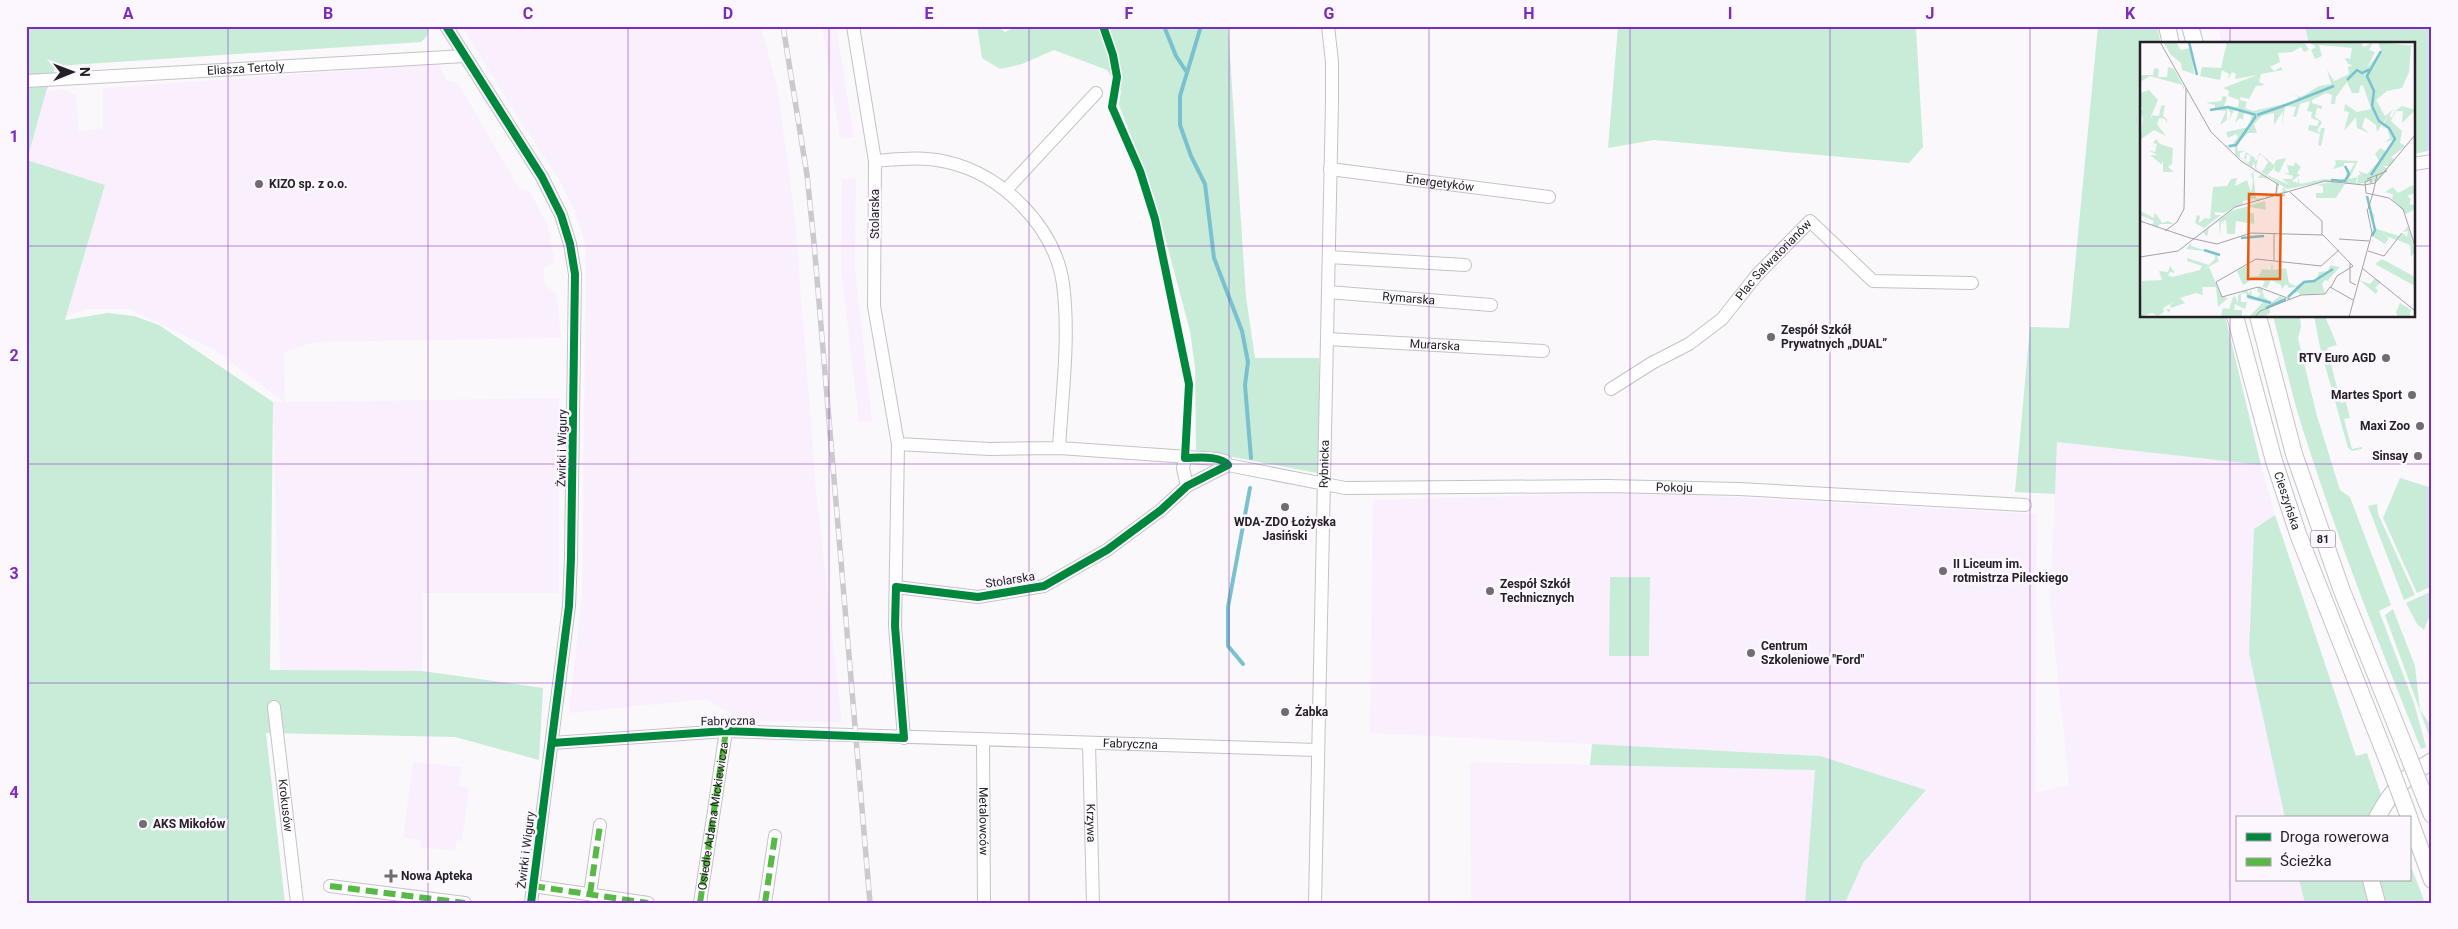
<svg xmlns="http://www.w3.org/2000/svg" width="2458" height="929" font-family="Roboto,sans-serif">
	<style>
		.built { fill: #faf0fd }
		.green { fill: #c8ecd8 }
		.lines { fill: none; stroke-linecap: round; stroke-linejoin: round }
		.stream { stroke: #7ac1cf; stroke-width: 4 }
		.minor-casing { stroke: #c5c2c7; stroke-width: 14 }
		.major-casing { stroke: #c5c2c7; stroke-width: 18 }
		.minor { stroke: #fefeff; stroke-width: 12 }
		.major { stroke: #fefeff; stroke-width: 16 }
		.rail-casing { stroke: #cbc9cb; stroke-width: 5.5 }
		.rail { stroke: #fcf6fe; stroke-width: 4; stroke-dasharray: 11; stroke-linecap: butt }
		.major-bridge-casing { stroke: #c5c2c7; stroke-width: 18; stroke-linecap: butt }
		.major-bridge { stroke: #fefeff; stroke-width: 16 }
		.quiet { stroke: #58b947; stroke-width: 6; stroke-dasharray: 12 6; stroke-linecap: butt }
		.cycleway-casing { stroke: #fcf6fe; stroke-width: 11 }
		.cycleway { stroke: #00873e; stroke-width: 8 }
		.grid { fill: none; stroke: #7b2cbf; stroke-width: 1; stroke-opacity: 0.55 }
		.poi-dot { fill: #706c72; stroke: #fcf6fe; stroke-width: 2 }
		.labels { text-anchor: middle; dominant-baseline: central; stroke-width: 5; stroke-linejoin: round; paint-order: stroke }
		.shield { fill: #fcf6fe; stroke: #666068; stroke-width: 1 }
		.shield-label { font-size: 11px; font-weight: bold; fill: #252027 }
		.street-label { font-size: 12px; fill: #252027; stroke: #fcf6fe }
		.poi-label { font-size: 12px; font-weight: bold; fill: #252027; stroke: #fcf6fe; text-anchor: start }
		.inset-river { fill: none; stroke: #7ac1cf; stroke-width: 2.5 }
		.inset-road { fill: none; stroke: #a5a2a7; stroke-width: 1 }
		.view { fill: #e8590c; fill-opacity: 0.15; stroke: #e8590c; stroke-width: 2.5 }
		.inset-edge { fill: none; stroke: #252027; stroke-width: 2.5 }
		.neatline { fill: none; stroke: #7b2cbf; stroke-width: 2 }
		.grid-label { font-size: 16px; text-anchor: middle; font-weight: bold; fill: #7b2cbf }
	</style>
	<rect width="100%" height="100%" fill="#fbf8fc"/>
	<g class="built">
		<path d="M462 26H761L778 90 795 218 816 488 842 722 743 721 706 699 569 713 582 594 586 247 575 212 558 178 512 108Z"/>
		<path d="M822 26H836L854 137 840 139Z"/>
		<path d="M2218 26H2305L2309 44H2222Z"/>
		<path d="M438 64 447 80 458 83 519 188 529 191 547 223 555 262 543 269 546 285 557 295 561 338 315 342 284 352 285 402 559 398V593H422V671H280L273 402H284L215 350 129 309H86L66 317 105 185 27 161 46 92 64 89 76 95 79 132 103 128V88Z"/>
		<path d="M856 178 855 269 872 421 859 422 841 269 842 179Z"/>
		<path d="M2057 442 2261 465 2275 515 2254 529 2281 802 2285 818H2237V880H2299L2305 903H1845L1863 863 1926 791 1820 756 1370 733 1373 500 1639 492 2037 514 2035 793 2069 785 2050 601Z"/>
		<path d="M413 762 462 767 458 786 469 788 462 841 457 840 455 851 420 847 421 840 403 838Z"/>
		<path d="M1470 762 1816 770 1805 903H1471Z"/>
	</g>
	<g class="green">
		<path d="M26 26H429L427 36 421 42 56 66 46 92 27 160 105 185 65 320 108 313 134 316 159 325 273 402 270 670 422 671 543 688 539 760 455 737 266 733 285 903H26Z"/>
		<path d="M977 26H997L1005 32 1017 26H1228L1246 297 1255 358H1319L1322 474 1196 450 1195 367 1190 331 1154 196 1119 105 1121 91 1107 70 1054 50 1022 64 1000 69 982 58Z"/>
		<path d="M1618 26H1960L1916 29 1923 147 1909 163 1654 140 1608 148Z"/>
		<path d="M2098 26H2157L2161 44H2142V316H2225L2261 465 2057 442 2055 494 2015 492 2030 327 2069 328Z"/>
		<path d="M2305 26H2432V150L2414 154V44H2309Z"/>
		<path d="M2273 316H2300L2301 327 2298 338 2317 416 2340 490 2350 497 2391 605 2379 611 2414 703 2426 747 2421 749C2379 644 2337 538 2303 430 2291 393 2283 354 2273 316Z"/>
		<path d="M2314 316H2325L2337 345 2327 348 2341 403 2346 402 2350 418 2344 419 2352 449 2362 447V449L2352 451 2348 448 2320 347Z"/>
		<path d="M2400 478 2432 488V586L2417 593 2383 518Z"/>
		<path d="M2377 504 2378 514 2415 595 2404 600 2368 506Z"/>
		<path d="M2275 515 2356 756 2367 753 2381 794 2369 818H2285L2249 653 2254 529Z"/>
		<path d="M1610 577H1650L1649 656H1609Z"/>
		<path d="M2432 591V610L2424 630 2417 624 2406 603Z"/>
		<path d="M2393 609 2415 666 2420 710 2432 727V744L2385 615Z"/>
		<path d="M1592 744 1820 756 1926 790 1863 863 1845 903H1805L1815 770 1590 765Z"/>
		<path d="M2409 861 2425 903H2384L2379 880H2409Z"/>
		<path d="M2299 880H2362L2368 903H2305Z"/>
	</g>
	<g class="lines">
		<g class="stream">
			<path d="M1164 26 1176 56 1186 71"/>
			<path d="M1201 26 1180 96V125L1191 156 1205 184 1214 258 1242 331 1248 362 1245 385 1251 458"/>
			<path d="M1243 664 1228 646V607L1250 488"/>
		</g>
		<defs>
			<g id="minor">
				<path d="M446 26 542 177 561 215 570 244 575 274 571 558 569 606 531 903"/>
				<path d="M853 26 875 161"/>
				<path id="s1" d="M26 81 465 56"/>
				<path d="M2414 164 2432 161"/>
				<path id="s2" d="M1330 169 1549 197"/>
				<path d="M1006 190 1096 93"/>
				<path d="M1329 257 1465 265"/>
				<path id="s3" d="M1328 292 1491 305"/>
				<path id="s4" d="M1327 339 1543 351"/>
				<path id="s5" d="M1611 389 1652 363 1689 344 1722 319 1756 276 1810 221 1873 281 1972 283"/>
				<path d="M898 444 895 626 904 738"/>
				<path id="s6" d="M1059 448C1062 394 1070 338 1063 284 1055 227 1002 174 947 162 923 156 899 159 875 161L874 306 898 444 990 449 1059 448 1217 459 1225 461 1228 465 1345 488 1608 486 1739 489 2025 505"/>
				<path d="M1185 458 1183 468 1187 486"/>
				<path d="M896 587 978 597 1044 586 1107 550 1161 510 1187 486 1228 465"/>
				<path id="s7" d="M274 707 297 903"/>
				<path id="s8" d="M983 740 984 903"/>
				<path id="s9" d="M552 743 726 731 1318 750"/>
				<path id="s10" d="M1089 743 1093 903"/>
				<path d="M330 886 465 903"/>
				<path d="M533 886 648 903"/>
				<path d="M590 894 600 825"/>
				<path d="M700 903 726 731"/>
				<path d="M765 903 775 836"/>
				<path id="s11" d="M1315 903 1332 103V62L1328 26"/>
			</g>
			<g id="major">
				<path d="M2167 26 2171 44"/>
				<path d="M2190 26 2195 44"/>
				<path id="s12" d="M2235 316 2274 461 2298 534 2389 764"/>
				<path d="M2258 316 2294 454 2342 591 2408 755"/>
				<path d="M2425 798 2432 815"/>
				<path d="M2377 818C2392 789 2404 778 2432 761"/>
				<path d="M2409 818 2432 880"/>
				<path d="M2371 880 2377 903"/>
			</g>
		</defs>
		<use href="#minor" class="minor-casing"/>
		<use href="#major" class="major-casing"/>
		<use href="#minor" class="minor"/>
		<use href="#major" class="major"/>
		<defs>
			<path id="rail" d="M783 26 807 175 814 243 870 903"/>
		</defs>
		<use href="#rail" class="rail-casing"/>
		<use href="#rail" class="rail"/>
		<defs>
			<g id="major-bridge">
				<path d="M2408 755 2425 798"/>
				<path d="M2389 764 2409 817"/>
			</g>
		</defs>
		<use href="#major-bridge" class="major-bridge-casing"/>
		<use href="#major-bridge" class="major-bridge"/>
		<g class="quiet">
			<path d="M330 886 465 903"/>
			<path d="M533 886 648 903"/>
			<path d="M590 894 600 825"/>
			<path id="s13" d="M700 903 726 731"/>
			<path d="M765 903 775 836"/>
		</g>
		<defs>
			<g id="cycleway">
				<path d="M446 26 542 177 561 215 570 244 575 274 571 558 569 606 531 903"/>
				<path d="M552 743 726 731 904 738 895 626 896 587 978 597 1044 586 1107 550 1161 510 1187 486 1228 465C1220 455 1197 458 1185 458L1189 384 1183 355 1155 219 1140 171 1112 107 1117 77 1113 55 1103 26"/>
			</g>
		</defs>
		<use href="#cycleway" class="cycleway-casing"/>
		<use href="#cycleway" class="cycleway"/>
	</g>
	<path class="grid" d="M228 26V903M428 26V903M628 26V903M829 26V903M1029 26V903M1229 26V903M1429 26V903M1630 26V903M1830 26V903M2030 26V903M2230 26V44M26 246H2142M2414 246H2432M2230 316V903M26 464H2432M26 683H2432"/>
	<g class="poi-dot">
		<circle cx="259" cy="184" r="5"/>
		<circle cx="1771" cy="337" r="5"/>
		<circle cx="2386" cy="358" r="5"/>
		<circle cx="2412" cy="395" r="5"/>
		<circle cx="2420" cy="426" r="5"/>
		<circle cx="2418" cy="456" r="5"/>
		<circle cx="1285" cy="507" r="5"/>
		<circle cx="1943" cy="571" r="5"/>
		<circle cx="1490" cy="591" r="5"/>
		<circle cx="1751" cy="653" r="5"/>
		<circle cx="1285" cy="712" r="5"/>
		<circle cx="143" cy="824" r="5"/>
		<path d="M388.5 868.5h5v5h5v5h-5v5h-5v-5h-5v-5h5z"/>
	</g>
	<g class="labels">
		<rect class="shield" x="2310.5" y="530.5" width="25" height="17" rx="4"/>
		<g class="shield-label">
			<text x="2323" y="539">81</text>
		</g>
		<g class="street-label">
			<text stroke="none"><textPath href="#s1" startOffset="220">Eliasza Tertoły</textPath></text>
			<text stroke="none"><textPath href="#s2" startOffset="111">Energetyków</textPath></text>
			<text transform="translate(875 214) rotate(-90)">Stolarska</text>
			<text stroke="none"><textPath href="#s5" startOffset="210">Plac Salwatorianów</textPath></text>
			<text stroke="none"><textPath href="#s3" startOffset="81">Rymarska</textPath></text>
			<text stroke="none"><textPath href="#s4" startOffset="108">Murarska</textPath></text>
			<text transform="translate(562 448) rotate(-89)">Żwirki i Wigury</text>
			<text stroke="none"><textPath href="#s11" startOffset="439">Rybnicka</textPath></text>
			<text stroke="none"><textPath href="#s6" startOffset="1481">Pokoju</textPath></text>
			<text stroke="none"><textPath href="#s12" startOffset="192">Cieszyńska</textPath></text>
			<text transform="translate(1010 580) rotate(-9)">Stolarska</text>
			<text transform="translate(728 721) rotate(-1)">Fabryczna</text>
			<text stroke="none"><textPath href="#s9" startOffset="579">Fabryczna</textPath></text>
			<text stroke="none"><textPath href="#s7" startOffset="99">Krokusów</textPath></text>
			<text stroke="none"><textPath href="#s13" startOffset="88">Osiedle Adama Mickiewicza</textPath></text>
			<text stroke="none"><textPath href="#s8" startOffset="81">Metalowców</textPath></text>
			<text stroke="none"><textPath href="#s10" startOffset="80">Krzywa</textPath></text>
			<text transform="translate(526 850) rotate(-83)">Żwirki i Wigury</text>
		</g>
		<g class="poi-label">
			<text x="269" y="184">KIZO sp. z o.o.</text>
			<text x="1781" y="330">Zespół Szkół<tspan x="1781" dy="14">Prywatnych „DUAL”</tspan></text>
			<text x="2376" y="358" text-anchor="end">RTV Euro AGD</text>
			<text x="2402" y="395" text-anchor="end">Martes Sport</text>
			<text x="2410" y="426" text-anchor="end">Maxi Zoo</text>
			<text x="2408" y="456" text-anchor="end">Sinsay</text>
			<text x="1285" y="522" text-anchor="middle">WDA-ZDO Łożyska<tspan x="1285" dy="14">Jasiński</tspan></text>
			<text x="1953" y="564">II Liceum im.<tspan x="1953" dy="14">rotmistrza Pileckiego</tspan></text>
			<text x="1500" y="584">Zespół Szkół<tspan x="1500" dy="14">Technicznych</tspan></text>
			<text x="1761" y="646">Centrum<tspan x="1761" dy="14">Szkoleniowe "Ford"</tspan></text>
			<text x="1295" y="712">Żabka</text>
			<text x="153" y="824">AKS Mikołów</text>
			<text x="401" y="876">Nowa Apteka</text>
		</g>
	</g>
	<g transform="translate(2140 42)">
		<rect width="275" height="275" fill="#fbf8fc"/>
		<path d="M23 0H36L41 8 51 6 54 32 42 28 41 21 31 13ZM87 0H164L169 8 164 10 161 5 152 10 138 11 140 20 130 25 134 29 141 25 143 28 121 32 119 40 125 43 116 44 109 57 100 55V58L107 60 105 66 113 69 157 59 158 54 147 48 161 55 179 44 191 42 187 28 194 39 209 32 208 25 213 23 208 22 205 16 210 17 212 6 179 3 182 14 175 17 171 8 176 5 168 0H220L224 5 233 0 229 8 235 10 227 26 241 9 238 0 275 4 271 5 269 30 262 46 247 49 236 58 245 74 254 67 249 74 252 76 255 69 262 64 275 68 262 81 263 69H256L251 79 262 89 260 101 266 104 251 115 255 118 250 124H243L248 127 238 139 217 142 218 133H221L218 129 227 132 239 119 235 112 240 106 247 110 254 98 244 100 250 96 247 86 242 85 248 74 237 90 236 83 225 75 222 85 229 91 217 86 216 75 204 89 209 70 204 69 205 62 217 70 231 67 223 43 220 44 219 51H212L207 40 196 55 195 62H191L192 53 186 51 172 58V61L182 64V67L177 66 175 75 182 80 177 89 180 91 181 86H185L181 104 178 103 180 92 168 88 169 83 177 84 179 79 171 76 172 70 167 69 170 59 160 62 156 75 153 74 156 65 145 64 142 84 143 69 134 83V71L122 74 114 82 117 91H108L97 102 98 109H105L100 111V116L108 121 111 117 109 118 111 114 107 112 106 118 104 116 106 110 115 116V119L118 117 116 126 122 130 128 120 121 112 117 116 120 111 134 123 136 118 146 116 139 131 134 128 136 124 127 133 150 143 142 137H152L153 134 144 131H149L147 123 154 124 155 120 161 125 157 131 160 133 152 139 158 141V136L160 142 184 137 202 138 206 135 207 126 210 129 215 121H204V124L193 127 196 122 195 118 218 119 209 137 217 135 216 142 189 139 147 147 115 126 114 120 112 125 95 113V105L88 106 85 103H92L98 95 96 92 88 96 86 90 109 85 112 71 104 69 103 78 100 76 95 81 99 69 94 68 89 78 91 71 87 66V78L80 83 86 69 74 68 75 63 66 61 81 59 83 54 87 55 84 64 98 65 99 58 88 54 89 49 83 46 117 33 95 37 96 32 92 30 88 38 89 32 82 28 80 38 60 34 62 25 81 26ZM28 25 34 27 44 45V48L42 43 10 34 0 40V33H13L14 26 19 27 18 35H27ZM9 48 18 58 10 77 13 73 19 74 21 64 25 63 23 74 27 77V81L25 77 19 76 17 82 26 94 14 88 0 98 3 77 0 69 3 66 0 65V51ZM16 97 20 102 33 106 32 122 28 125 34 130H23V119L21 122 10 113H17L8 108 15 110 17 102 13 101ZM109 124 111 132 115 129 139 142 137 151 142 150 143 145 148 150 118 159 114 157 103 159V162L84 171 75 170V173H81L64 186 55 181 57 173 60 174 59 181 65 176 70 177 73 145 87 144 91 137 97 136 95 144 107 138 111 150 113 139ZM113 129 121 132 118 136H128L137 142 134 154 125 151 126 157 116 156ZM192 140 205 142 196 156H176V151H183V144L176 143ZM273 143 275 151 267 154 271 157 269 162 275 163V167L266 172 252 157 253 152 245 150 253 145 258 151ZM125 159 126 168 110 165V171H114V182L96 179 95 192H87L86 178 81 180 80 195 79 179 69 186 67 195 63 190 91 169ZM229 166 235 174 233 179 237 187 259 194 256 198 244 193 249 196 245 202 232 194 234 185ZM0 169 14 176V171L17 173 22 181 28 179 34 182H20L17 186 12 183 14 179 0 173ZM268 184 275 209 271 215 270 203 257 198 263 191 267 195 268 189 263 190ZM51 201V204L74 211 77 214 79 219 61 229 69 225 82 255 88 256 78 265 76 245H62L63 253 56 251 40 256 45 261 31 266 29 271 26 267H31L30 263 36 259 23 266 24 270 18 274 12 271 0 275 2 239 22 238 19 229 28 230 30 224 35 231 30 230 28 233 32 235 60 228 62 224 47 219V216L69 223 75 217V213L64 209 46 207ZM242 217 275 235V244L235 222ZM132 218 133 228 146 226 149 241 156 244 164 239 176 238 179 230 188 229 190 223 200 225 188 238 190 240 185 238 182 242 185 251 160 253 158 250 147 255 156 245 149 246 146 242 142 247 141 243 131 238 127 246 122 245 124 255 132 260 140 254 146 258 129 263 130 271 123 275H109L123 260 108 257 106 251 101 252V260H107L105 267 95 262 94 268H102V275L81 274 83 266 89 267 93 255 95 254 98 261V253L107 248 109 252 111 247 112 254 117 256 121 251 117 250 118 245H122L125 239 113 237 103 243 97 229 109 222 110 235 119 234 122 227 131 228ZM235 236 241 240 235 246 238 248 236 252 219 238 230 242ZM260 261 271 268 269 275H258L256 270Z" fill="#c8ecd8" fill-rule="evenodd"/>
		<path class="inset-river" d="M49 0 57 33M207 38 217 28 222 31 228 28 229 32M143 64 194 44M232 64 234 49 227 34 241 9M70 68 88 65 116 73M117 73 143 64M89 104 96 103 116 74M231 133 255 97 249 86 239 79 232 64M191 138 205 139 209 132 205 124M227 154 235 188 232 194M101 196 124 194M64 208 80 213M107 254 131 261M148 255 164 240 174 239 193 227M126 266 146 257"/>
		<path class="inset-road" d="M20 0 71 90 101 119 139 143M227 137 247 129M231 141V137L225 140 226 151 249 156 263 167 275 204M137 142 136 154 145 153M150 150 182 179V193M233 151 237 133M228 167 233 151M0 179 50 196M25 189 37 180 44 167 46 46M50 196 77 202 111 191 183 193 213 224 197 234 191 245M199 197 229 199M228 209 244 214 262 191M0 215 38 209 95 165 185 139 224 143 235 141 275 93M134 218V192M210 221V240L216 243M222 226 274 268M190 245 213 258M150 257 118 245 82 255 76 240 116 217 181 224 199 208M115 275 120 269 161 253 185 252 190 245M209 275 232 191 227 167"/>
		<path class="view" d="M109 152 141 153 140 237H108Z"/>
		<rect width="275" height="275" class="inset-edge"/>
	</g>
	<rect width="2458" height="929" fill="none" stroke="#fcf6fe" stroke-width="55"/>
	<rect x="2236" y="816" width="175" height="65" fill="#fcf6fe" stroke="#a6a0a8"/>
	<rect x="2246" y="833" width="25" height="8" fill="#00873e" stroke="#a6a0a8"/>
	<text x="2280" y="842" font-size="15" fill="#252027">Droga rowerowa</text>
	<rect x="2246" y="858" width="25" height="8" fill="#58b947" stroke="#a6a0a8"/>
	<text x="2280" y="866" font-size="15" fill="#252027">Ścieżka</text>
	<g transform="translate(72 72) rotate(89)" stroke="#fcf6fe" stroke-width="4" paint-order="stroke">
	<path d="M0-4L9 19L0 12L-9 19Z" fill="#252027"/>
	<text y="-8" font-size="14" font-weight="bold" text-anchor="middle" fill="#252027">N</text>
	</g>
	<rect x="28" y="28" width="2402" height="874" class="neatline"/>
	<g class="grid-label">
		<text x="128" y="19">A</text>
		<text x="328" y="19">B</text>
		<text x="528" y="19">C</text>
		<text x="728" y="19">D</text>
		<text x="929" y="19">E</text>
		<text x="1129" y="19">F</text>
		<text x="1329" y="19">G</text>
		<text x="1529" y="19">H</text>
		<text x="1730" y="19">I</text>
		<text x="1930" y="19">J</text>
		<text x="2130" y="19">K</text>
		<text x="2330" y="19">L</text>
		<text x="14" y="142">1</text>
		<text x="14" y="361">2</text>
		<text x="14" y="579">3</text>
		<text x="14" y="798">4</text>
	</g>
</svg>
